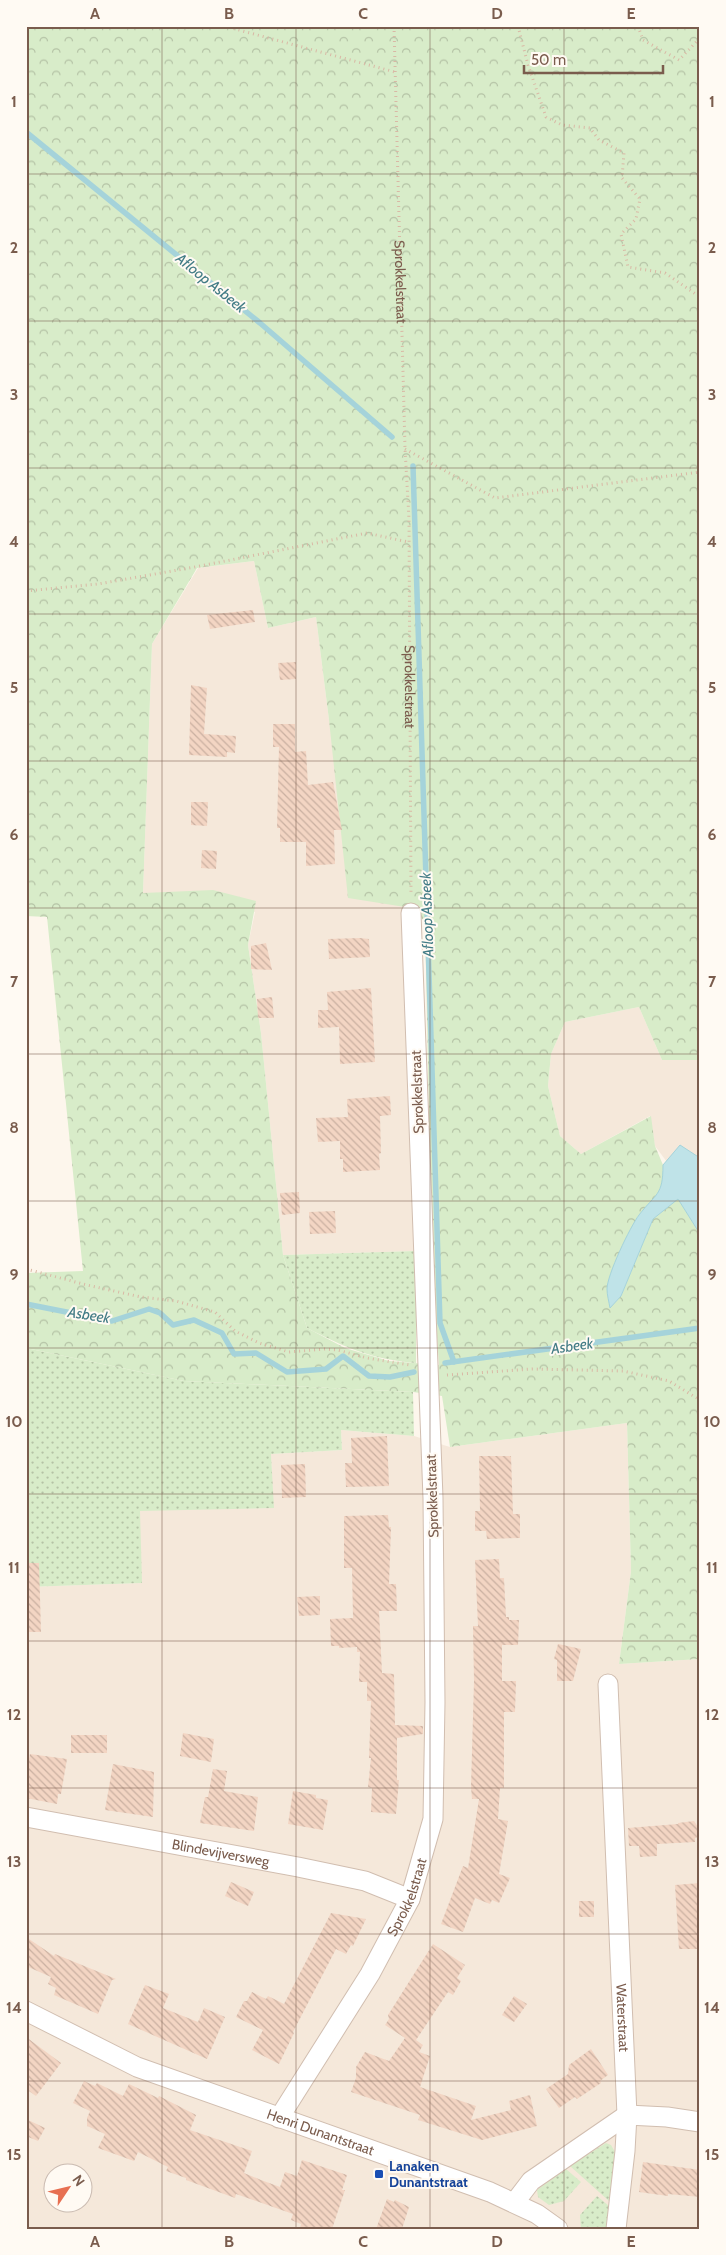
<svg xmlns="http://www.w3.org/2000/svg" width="726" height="2255" font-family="Cabin,sans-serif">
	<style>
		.residential { fill: #f5e8da; fill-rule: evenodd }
		.grass { fill: url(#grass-dots) }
		.forest { fill: url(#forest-crowns); fill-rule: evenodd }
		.water { fill: #bfe3e8; stroke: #a5d3da }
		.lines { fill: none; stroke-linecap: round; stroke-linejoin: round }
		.stream { stroke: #a5d3da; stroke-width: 5.5 }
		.building { fill: url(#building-back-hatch) }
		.minor-casing { stroke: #d1beb0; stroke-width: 21 }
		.path { stroke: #d9b8a5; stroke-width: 3; stroke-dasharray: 1 4; stroke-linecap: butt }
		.minor { stroke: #fff; stroke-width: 19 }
		.grid { fill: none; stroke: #7a5c4d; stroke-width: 1; stroke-opacity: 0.55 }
		.transit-dot { fill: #1a4fb4; stroke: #fffaf3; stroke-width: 2 }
		.labels { text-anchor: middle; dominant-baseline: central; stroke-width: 4; stroke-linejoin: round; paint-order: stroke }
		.street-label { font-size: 14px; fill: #7a5c4d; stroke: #fffaf3 }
		.transit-label { font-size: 14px; font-weight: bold; fill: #164399; stroke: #fffaf3; text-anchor: start }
		.water-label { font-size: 15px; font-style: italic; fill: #437c86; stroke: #fffaf3 }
		.neatline { fill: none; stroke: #7a5c4d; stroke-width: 2 }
		.grid-label { font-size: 16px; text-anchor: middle; font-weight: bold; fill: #7a5c4d }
	</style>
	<defs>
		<pattern id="grass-dots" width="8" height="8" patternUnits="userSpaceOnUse" patternTransform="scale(1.25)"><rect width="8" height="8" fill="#d8ecc9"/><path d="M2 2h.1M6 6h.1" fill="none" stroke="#b4c2a5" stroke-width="1.8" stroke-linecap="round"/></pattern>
		<pattern id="forest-crowns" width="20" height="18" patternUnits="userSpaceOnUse" patternTransform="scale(1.25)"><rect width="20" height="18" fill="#d8ecc9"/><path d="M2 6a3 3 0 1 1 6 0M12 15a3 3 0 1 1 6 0" fill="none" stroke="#b4c2a5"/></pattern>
		<pattern id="building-back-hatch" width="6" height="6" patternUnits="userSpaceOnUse" patternTransform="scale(1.25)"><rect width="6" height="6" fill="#f3d5c3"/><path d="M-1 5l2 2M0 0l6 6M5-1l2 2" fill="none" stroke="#cab0a1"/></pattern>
	</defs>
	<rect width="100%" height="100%" fill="#fdf6ec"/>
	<g class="residential">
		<path d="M254 561 268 628 316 617 329 720 405 907 416 1251 283 1255 261 1033 248 945 255 912 143 893 152 644 198 568Z"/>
		<path d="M639 1007 662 1060H700V1187L682 1182 655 1146 650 1116 581 1154 560 1136 548 1086 551 1054 565 1022Z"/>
		<path d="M627 1423 631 1571 619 1664 700 1659V2229H26V1587L141 1583 139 1510 273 1508 271 1454 342 1450 341 1430 414 1436 450 1447ZM52 2172H82V2202H52Z"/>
	</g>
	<g class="grass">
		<path d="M416 1251V1363C371 1359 346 1348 307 1328L283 1255Z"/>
		<path d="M26 1348 184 1381 413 1392 414 1436 341 1430 342 1450 271 1454 274 1508 140 1511 142 1583 26 1587Z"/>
		<path d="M606 2143 611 2145 615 2152 609 2201 570 2166Z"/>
		<path d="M566 2169 581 2182 564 2201 549 2205 538 2197 537 2190Z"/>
		<path d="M597 2196 609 2206 606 2229H581L580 2215Z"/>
	</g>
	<path class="forest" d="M26 26H700V1060H662L639 1007 565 1022 551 1054 548 1086 560 1136 581 1154 651 1116 655 1146 663 1165V1184L659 1193 638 1216 610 1308 621 1296 653 1219 678 1199 700 1234V1659L619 1664 631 1571 627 1423 450 1447 442 1396 413 1392 184 1381 26 1348V1273L83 1271 47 917 26 916ZM254 561 268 628 316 617 329 720 348 898 405 907 425 921 432 1265 439 1365 389 1361 345 1348 307 1328 283 1255 261 1033 248 945 256 901 213 890 143 893 152 644 197 568Z"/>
	<path class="water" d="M680 1145 700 1158V1234L678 1199 653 1219 621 1296 610 1308C609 1302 607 1295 607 1289 607 1275 630 1227 639 1215 656 1193 663 1196 663 1165Z"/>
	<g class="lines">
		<g class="stream">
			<path d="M26 132 260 323 392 437"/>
			<path d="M413 466 440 1323 454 1362"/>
			<path d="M26 1304 112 1321 149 1309 160 1313 173 1325 194 1320 222 1333 234 1354 256 1353 287 1372 326 1369 343 1356 369 1376 390 1377 414 1372"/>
			<path d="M445 1363 700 1328"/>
		</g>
	</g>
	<g class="building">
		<path d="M253 610 255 622 210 629 207 615Z"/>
		<path d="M296 662V679L280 680 278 663Z"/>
		<path d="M191 685 207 688 204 734 236 736 235 753 227 752V757L189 755Z"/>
		<path d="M273 724H295V752L306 751 308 785 333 782 342 830H334L335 864 306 866V842H280V828H277L279 747H273Z"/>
		<path d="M191 802H208L207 826 191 825Z"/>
		<path d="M202 850 217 851 216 869 201 868Z"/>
		<path d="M360 938 369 939 370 957 329 959 328 939Z"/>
		<path d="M266 943 272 970 251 969V946Z"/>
		<path d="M371 988 375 1062 340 1064 339 1027 318 1028V1010H328L327 992Z"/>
		<path d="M272 997 274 1018H258L257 999Z"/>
		<path d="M390 1096 391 1115 380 1116 381 1153 379 1154 380 1170 343 1172V1159H340V1141L318 1142 316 1118 348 1117 347 1099Z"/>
		<path d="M299 1192 300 1213 282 1215 280 1193Z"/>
		<path d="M335 1211 336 1233 310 1234 309 1212Z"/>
		<path d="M387 1436 389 1486 346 1487 345 1463H352L351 1438Z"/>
		<path d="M479 1456H511L513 1514H520V1538L487 1539 486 1531H475V1511H480Z"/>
		<path d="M305 1464 306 1497 282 1498 281 1465Z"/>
		<path d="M388 1515 389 1527H391L389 1584H396L397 1611H379L382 1673 394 1674 395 1725 423 1726V1734L397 1738V1780H399L396 1814 371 1812 372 1788 368 1787 371 1758H369L371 1701H367V1682H359L360 1652H357V1647L339 1648V1646H331L330 1619 353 1618 352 1568H344V1516Z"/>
		<path d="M499 1559 500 1578H504L506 1617H509V1620H519L518 1645H502V1681H516L515 1712H504V1788H500L498 1819 508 1821 499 1874 510 1878 499 1903 492 1900 490 1904 475 1898 463 1932 441 1924 463 1866 468 1868 479 1799H472L471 1787 474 1681 473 1626H478L475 1560Z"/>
		<path d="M26 1563H39L41 1632H26Z"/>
		<path d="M320 1596V1615L299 1616 297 1597Z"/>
		<path d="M558 1644 581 1649 573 1681H557V1660L554 1659Z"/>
		<path d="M183 1733 214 1739 211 1762 180 1756Z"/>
		<rect x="71" y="1735" width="36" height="18"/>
		<path d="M30 1754 67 1759 61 1794H58L57 1804 26 1798V1773Z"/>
		<path d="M113 1764 154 1772 153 1817 105 1810Z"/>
		<path d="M213 1769 227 1771 224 1791 258 1797 254 1831 200 1823 205 1797H208Z"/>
		<path d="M293 1791 316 1795V1798L328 1800 323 1830 288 1824Z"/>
		<path d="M694 1821 698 1827 699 1837 695 1838V1842L657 1844V1856L640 1857 639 1846H629L628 1828 678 1824V1823Z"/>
		<path d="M231 1882 254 1892 248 1906 225 1896Z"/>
		<path d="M700 1883V1949H679L675 1885Z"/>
		<rect x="579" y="1901" width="15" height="16"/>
		<path d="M331 1913 366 1919 353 1946 351 1945 346 1954 336 1949 293 2032 294 2033 279 2064 252 2050 263 2030 236 2017 244 2001H247L252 1992 266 1999 268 1996 284 2004Z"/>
		<path d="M26 1937 54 1956 55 1954 116 1979 112 1980 98 2014 54 1995 56 1988 48 1984 51 1977 26 1966Z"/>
		<path d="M433 1944 465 1965 457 1978 461 1981 453 1995 448 1992 416 2040 423 2045 419 2052 430 2056 420 2087 476 2106 471 2120 511 2110 509 2101 530 2095 537 2126 482 2140 418 2120 420 2115 351 2092 356 2078V2067L365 2052 389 2061 405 2038 385 2025 389 2019 388 2015Z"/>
		<path d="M145 1985 169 1994 163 2008 198 2022 204 2008 225 2017 207 2059 128 2024Z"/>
		<path d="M514 1996 527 2004 514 2022 502 2015Z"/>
		<path d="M26 2037 61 2063 36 2096 26 2089Z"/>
		<path d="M591 2049 608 2075 600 2081 601 2083 577 2099 575 2097 559 2108 546 2089 568 2074 569 2065Z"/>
		<path d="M84 2081 95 2086 97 2083 123 2096 129 2084 158 2098 159 2096 196 2115 190 2130 252 2151 244 2173 261 2180 280 2187 285 2172 297 2176 302 2160 347 2175 342 2190H345L332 2229H300L301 2224 291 2220 293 2214 236 2194 235 2198 186 2180V2178L166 2171 168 2167 138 2152 134 2161 98 2148 105 2134 87 2126V2118L90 2111 73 2103Z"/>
		<path d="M26 2119 45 2128 38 2141 26 2136Z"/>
		<path d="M643 2162 700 2170V2197L668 2194V2196L639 2192Z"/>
		<path d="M387 2199 394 2202 395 2200 409 2207 402 2229H376Z"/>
	</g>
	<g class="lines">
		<defs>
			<g id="minor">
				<path id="s2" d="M608 1684 627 2115 625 2151 616 2229"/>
				<path id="s3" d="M26 1817 298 1867 365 1881 410 1899"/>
				<path id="s4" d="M26 2011 137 2067 490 2192 537 2214 558 2229"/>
				<path d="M627 2115 667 2117 700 2122"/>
				<path id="s5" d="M279 2118 370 1974 410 1899 433 1819 435 1702 433 1498 411 913"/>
				<path d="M515 2202 531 2181 627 2115"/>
			</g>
		</defs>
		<use href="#minor" class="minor-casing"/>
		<g class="path">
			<path d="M224 26 395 72"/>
			<path id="s1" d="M394 26 405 448 409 519 411 895"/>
			<path d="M518 26 528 65 546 117 562 125 590 128 599 140 624 153 622 178 640 199 636 219 621 234 628 267 665 273 700 297"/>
			<path d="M638 26 643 40 679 60 700 38"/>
			<path d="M405 449 495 498 700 472"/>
			<path d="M26 591 98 584 195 567 367 533 408 542"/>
			<path d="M26 1269 87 1285 141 1297 176 1301 215 1312 235 1331 259 1343 289 1352 325 1349 338 1350 367 1358 410 1365"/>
			<path d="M447 1375 532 1369 623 1371 669 1381 700 1400"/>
		</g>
		<use href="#minor" class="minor"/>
	</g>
	<path class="grid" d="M162 26V2229M296 26V2229M430 26V2229M564 26V2229M26 174H700M26 321H700M26 468H700M26 614H700M26 761H700M26 908H700M26 1054H700M26 1201H700M26 1348H700M26 1494H700M26 1641H700M26 1788H700M26 1934H700M26 2081H700"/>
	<rect class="transit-dot" x="374" y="2169" width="10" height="10" rx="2.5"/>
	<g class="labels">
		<g class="street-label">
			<text stroke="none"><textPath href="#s1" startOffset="256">Sprokkelstraat</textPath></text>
			<text stroke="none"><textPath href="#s1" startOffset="661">Sprokkelstraat</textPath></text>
			<text transform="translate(417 1092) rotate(-92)">Sprokkelstraat</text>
			<text transform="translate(432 1496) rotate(-92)">Sprokkelstraat</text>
			<text stroke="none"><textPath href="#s3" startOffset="198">Blindevijversweg</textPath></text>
			<text stroke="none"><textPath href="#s5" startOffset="256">Sprokkelstraat</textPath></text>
			<text stroke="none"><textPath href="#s2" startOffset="334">Waterstraat</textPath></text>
			<text stroke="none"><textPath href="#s4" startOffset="319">Henri Dunantstraat</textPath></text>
		</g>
		<g class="transit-label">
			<text x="389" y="2166">Lanaken<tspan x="389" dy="16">Dunantstraat</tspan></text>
		</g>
		<g class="water-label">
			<text transform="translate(211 283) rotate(39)">Afloop Asbeek</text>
			<text transform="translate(427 915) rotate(-92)">Afloop Asbeek</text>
			<text transform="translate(89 1315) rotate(9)">Asbeek</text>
			<text transform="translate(572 1346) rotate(-8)">Asbeek</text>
		</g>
	</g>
	<rect width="726" height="2255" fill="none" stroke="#fffaf3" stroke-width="55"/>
	<g transform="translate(68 2188) rotate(55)"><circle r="24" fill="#fffaf3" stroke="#cabbb1"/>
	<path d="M0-4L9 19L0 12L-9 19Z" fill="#e76f51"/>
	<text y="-8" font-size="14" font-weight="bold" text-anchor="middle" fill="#7a5c4d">N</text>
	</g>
	<path d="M524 65v8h139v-8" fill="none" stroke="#7a5c4d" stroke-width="2.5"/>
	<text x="531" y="65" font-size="15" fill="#7a5c4d" stroke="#fffaf3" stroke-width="4" paint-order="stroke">50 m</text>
	<rect x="28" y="28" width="670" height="2200" class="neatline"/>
	<g class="grid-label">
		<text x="95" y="19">A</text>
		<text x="229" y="19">B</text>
		<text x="363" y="19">C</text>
		<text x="497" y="19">D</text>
		<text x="631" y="19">E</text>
		<text x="14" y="107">1</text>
		<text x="712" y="107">1</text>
		<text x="14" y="253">2</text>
		<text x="712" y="253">2</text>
		<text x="14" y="400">3</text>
		<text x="712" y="400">3</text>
		<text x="14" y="547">4</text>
		<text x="712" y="547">4</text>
		<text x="14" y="693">5</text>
		<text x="712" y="693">5</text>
		<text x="14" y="840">6</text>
		<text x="712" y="840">6</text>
		<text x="14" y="987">7</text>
		<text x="712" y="987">7</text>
		<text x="14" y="1133">8</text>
		<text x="712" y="1133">8</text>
		<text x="14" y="1280">9</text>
		<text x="712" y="1280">9</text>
		<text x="14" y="1427">10</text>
		<text x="712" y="1427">10</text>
		<text x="14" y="1573">11</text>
		<text x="712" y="1573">11</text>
		<text x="14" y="1720">12</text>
		<text x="712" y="1720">12</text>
		<text x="14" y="1867">13</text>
		<text x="712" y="1867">13</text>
		<text x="14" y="2013">14</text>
		<text x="712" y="2013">14</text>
		<text x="14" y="2160">15</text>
		<text x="712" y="2160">15</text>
		<text x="95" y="2247">A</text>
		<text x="229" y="2247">B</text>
		<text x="363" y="2247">C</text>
		<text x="497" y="2247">D</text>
		<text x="631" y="2247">E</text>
	</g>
</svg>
